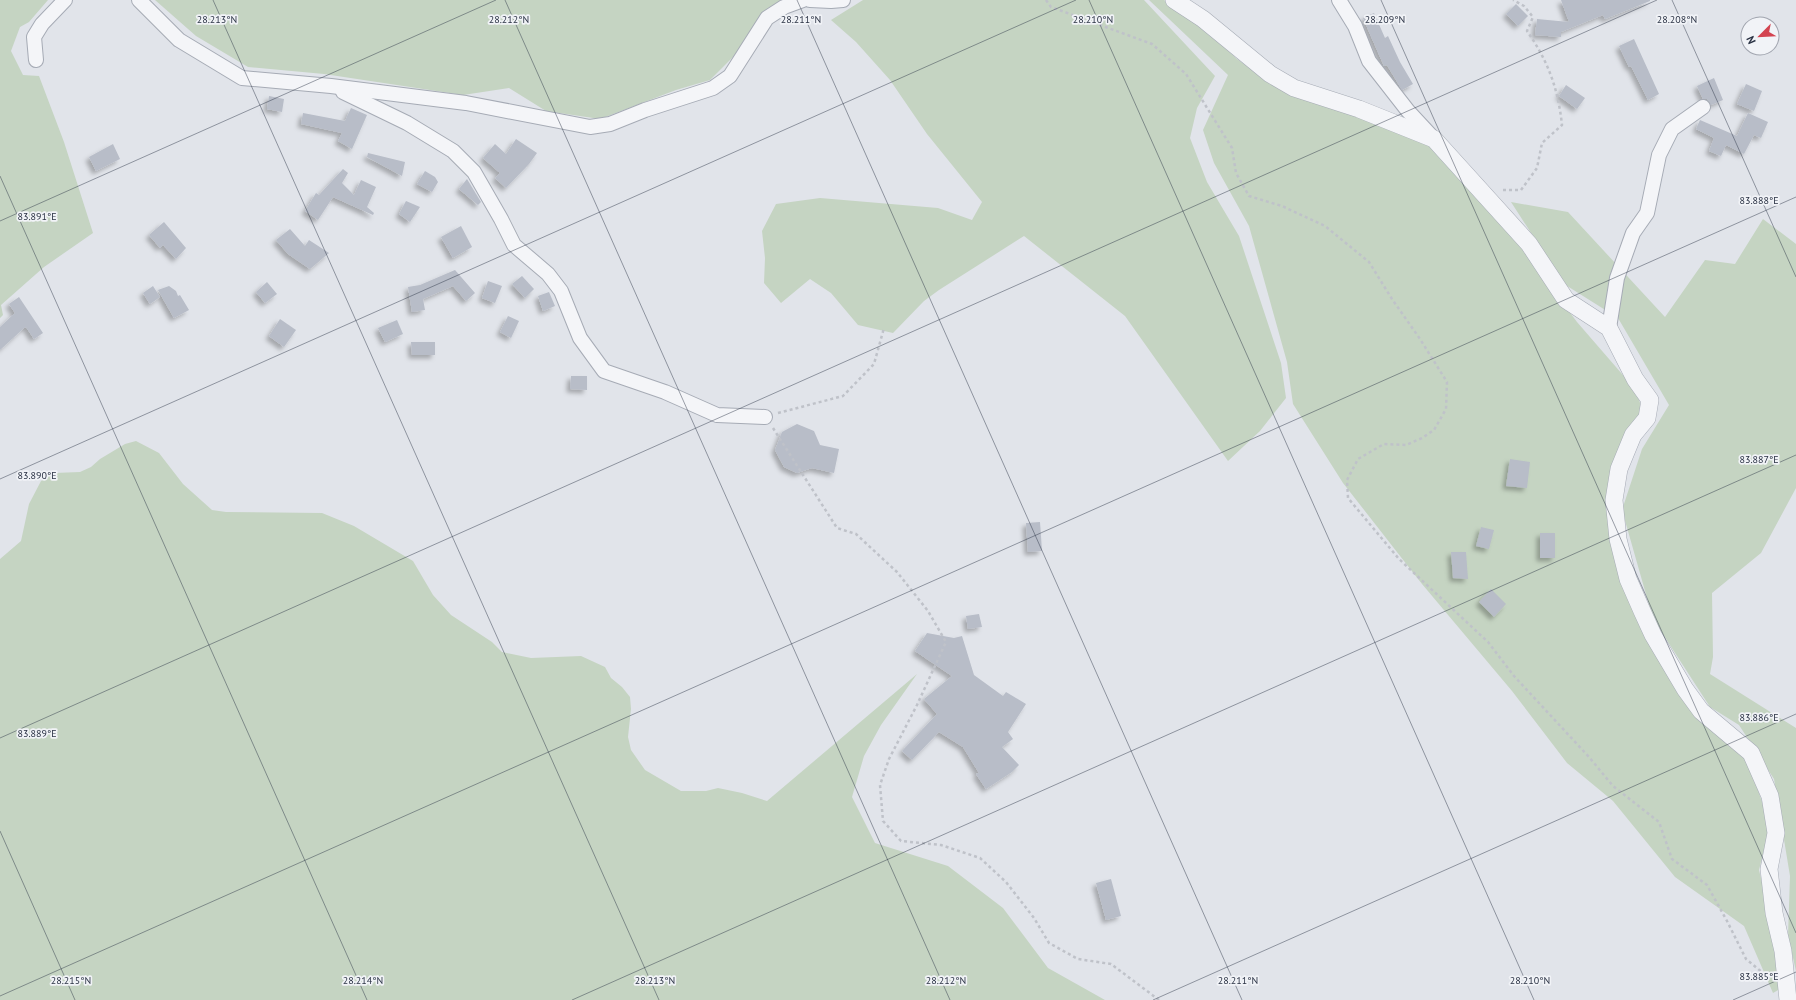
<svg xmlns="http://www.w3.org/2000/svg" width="1796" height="1000" font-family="'PT Sans',sans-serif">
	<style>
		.green { fill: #c5d4c2 }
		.building { fill: #b8bdc8; filter: url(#shadow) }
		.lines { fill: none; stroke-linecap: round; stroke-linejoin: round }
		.minor-casing { stroke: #a6abb5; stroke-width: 16 }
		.tertiary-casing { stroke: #a6abb5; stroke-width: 18 }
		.path { stroke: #bfc2c9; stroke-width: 2.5; stroke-dasharray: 3 3; stroke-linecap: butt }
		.minor { stroke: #f4f5f8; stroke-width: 14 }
		.tertiary { stroke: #f4f5f8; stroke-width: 17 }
		.ticks { fill: none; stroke: #293143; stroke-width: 1; stroke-opacity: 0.45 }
		.ticks-label { font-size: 10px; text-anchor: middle; fill: #293143; stroke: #f1f3f7; stroke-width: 3.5; stroke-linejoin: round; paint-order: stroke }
	</style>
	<defs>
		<filter id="shadow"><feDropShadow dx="-3.5" dy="3.5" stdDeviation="2" flood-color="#0004"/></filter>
	</defs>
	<rect width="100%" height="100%" fill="#e1e4ea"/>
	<g class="green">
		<path d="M0 0H48L29 22 20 27 11 51 23 75 39 76 64 142 93 233 44 267 1 305 3 315 0 318Z"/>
		<path d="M155 0H798L768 8 733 57 710 80 676 90 600 119 546 111 509 88 463 95 324 74 248 67 196 36Z"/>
		<path d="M863 0H1144L1215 76 1197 108 1190 138 1207 182 1239 236 1281 363 1286 398 1260 431 1228 461 1125 316 1024 236 939 290 924 301 893 333 858 325 831 293 810 279 781 303 764 283 765 258 762 231 776 204 820 198 938 208 972 220 982 202 927 134 890 80 856 42 831 20Z"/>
		<path d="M1149 0H1164L1171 4 1199 24 1237 59 1267 80 1435 145 1498 216 1577 322 1635 389 1644 414 1615 469 1624 586 1732 748 1749 763 1770 826 1759 870 1777 943 1782 988 1773 993 1744 926 1675 877 1613 801 1567 763 1512 691 1422 584 1343 483 1293 404 1287 362 1249 226 1214 163 1203 130 1228 75Z"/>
		<path d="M1511 202 1568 212 1665 317 1705 260 1735 264 1763 219 1796 244V488L1761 553 1712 593 1713 657 1710 674 1796 728V971L1788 936 1790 876 1774 779 1739 725 1710 707 1653 619 1622 510 1642 449 1669 405 1618 318 1564 284Z"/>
		<path d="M136 441 159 453 183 484 212 510 226 512 322 513 354 526 413 561 433 595 451 615 492 642 502 652 531 658 581 656 605 667 611 678 622 687 630 697 631 709 628 737 631 750 645 770 681 791H706L718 788 742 793 767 801 917 674 881 725 864 756 852 797 875 843 948 866 1003 908 1048 968 1105 1000H0V559L21 541 29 504 41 481 54 473 80 472 91 467 100 459 125 444Z"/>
	</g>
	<g class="building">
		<path d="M1561 0H1650V1L1605 19 1603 15 1561 32V37L1535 35 1537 19 1569 22Z"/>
		<path d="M1516 4 1528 16 1518 26 1506 14Z"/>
		<path d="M1374 13 1385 38 1388 36 1400 62 1413 84 1402 90 1387 65 1384 66 1363 18Z"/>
		<path d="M1634 39 1659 94 1648 100 1631 66 1629 67 1619 46Z"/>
		<path d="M1714 78 1723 100 1711 105 1707 99H1703L1697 86Z"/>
		<path d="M1746 84 1762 91 1754 111 1737 104Z"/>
		<path d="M1566 85 1585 98 1577 109 1559 96Z"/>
		<path d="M269 96 284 99 282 112 267 109Z"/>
		<path d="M351 108 367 115 352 149 338 141 342 133 301 124 303 113 345 121Z"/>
		<path d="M1748 113 1768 122 1761 138 1754 135 1744 154 1726 145 1721 156 1709 151 1714 138 1696 129 1700 120 1737 136Z"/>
		<path d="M516 139 537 153 529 164 506 188 495 178 500 173 483 158 495 144 506 154Z"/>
		<path d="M113 144 120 159 96 171 89 157Z"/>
		<path d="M368 153 405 162 402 176 367 157Z"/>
		<path d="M343 169 348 173 342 183 354 195 361 180 376 187 367 207 374 213 373 215 333 197 318 220 305 211 316 193 319 195Z"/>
		<path d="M425 171 435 177 438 182 432 192 417 184Z"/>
		<path d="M467 179 481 202 478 205 459 189Z"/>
		<path d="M406 201 420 207 410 222 399 214Z"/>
		<path d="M164 222 186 248 176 259 163 245 160 248 149 235Z"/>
		<path d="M461 226 472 247 453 258 441 237Z"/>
		<path d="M290 229 305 246 309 240 329 253 310 269 288 254 276 240Z"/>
		<path d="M455 270 475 293 466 301 453 286 423 299 425 310 412 312 408 287 420 285Z"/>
		<path d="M522 276 534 289 525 298 512 284Z"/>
		<path d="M488 281 502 286 495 303 482 298Z"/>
		<path d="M267 282 277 294 265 303 256 292Z"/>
		<path d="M153 286 160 297 150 304 143 293Z"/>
		<path d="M169 286 176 291 178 296 180 295 189 310 174 318 158 290Z"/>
		<path d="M549 292 555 306 543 311 538 296Z"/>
		<path d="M19 297 43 333 34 339 26 327 24 328 0 350V327L15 313 9 304Z"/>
		<path d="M508 316 519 321 511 338 500 332Z"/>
		<path d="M280 319 296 330 284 347 269 336Z"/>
		<path d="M397 320 403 334 385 342 378 328Z"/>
		<path d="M411 342H435V355H412Z"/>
		<path d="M571 376H587V390L570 389Z"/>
		<path d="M797 424 814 431 820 445 839 449 834 473 812 468 797 473 784 467 775 450 782 432Z"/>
		<path d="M1510 459 1530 462 1527 488 1506 486Z"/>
		<path d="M1040 522 1042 551 1028 552 1026 523Z"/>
		<path d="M1481 527 1494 530 1489 549 1476 546Z"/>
		<rect x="1540" y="533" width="15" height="25"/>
		<path d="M1451 552H1466L1468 579 1453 578Z"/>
		<path d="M1491 589 1506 604 1494 617 1479 602Z"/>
		<path d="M979 614 982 627 968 629 966 616Z"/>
		<path d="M927 633 954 638 962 636 974 675 1003 696 1006 692 1026 704 1008 732 1013 739 1002 747 1019 765 1012 772 986 789 976 774 979 773 963 747 939 732 912 760 902 751 937 714 924 699 952 676 915 651Z"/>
		<path d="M1111 879 1121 916 1106 920 1096 883Z"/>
	</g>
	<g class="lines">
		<defs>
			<g id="minor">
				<path d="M139 0 179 40 242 78 331 86 466 103 590 127 610 124 645 110 713 88 730 76 767 18 784 7 803 0"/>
				<path d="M810 0 831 1 843 0"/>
				<path d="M1339 0 1355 26 1369 61 1408 111 1434 139"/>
				<path d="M36 60 34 37 42 24 65 0"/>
				<path d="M343 92 407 123 453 151 474 172 501 219 514 245 548 274 561 291 580 338 604 371 665 392 717 415 765 417"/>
				<path d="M1609 328 1617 278 1633 233 1647 213 1659 155 1672 129 1703 107"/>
			</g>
			<path id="tertiary" d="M1174 0 1203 19 1270 74 1294 88 1359 109 1434 139 1529 244 1566 300 1609 328 1635 379 1650 400 1647 418 1633 435 1619 469 1614 500 1618 539 1628 579 1642 611 1653 635 1685 689 1701 711 1751 753 1770 796 1776 833 1769 869 1774 913 1783 951 1788 1000"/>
		</defs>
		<use href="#minor" class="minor-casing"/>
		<use href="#tertiary" class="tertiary-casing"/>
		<g class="path">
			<path d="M1046 0 1051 7 1152 44 1186 74 1232 148 1236 173 1249 196 1282 206 1325 226 1369 262 1392 299 1420 339 1447 382 1446 409 1434 430 1422 438 1406 445 1384 444 1358 459 1347 480 1348 498 1399 559 1488 642 1514 676 1589 757 1613 786 1659 822 1672 859 1707 885 1727 921 1746 959 1769 978"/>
			<path d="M1503 190H1521L1537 168 1542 143 1562 125C1558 88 1548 61 1527 31L1533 17 1524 6 1513 0"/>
			<path d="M778 413 843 396 874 364 884 328"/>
			<path d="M773 428 837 528 856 534 897 572 928 611 946 642 917 705 889 759 880 785 883 821 901 841 941 845 980 858 1006 882 1034 918 1049 943 1078 959 1111 964 1159 1000"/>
		</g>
		<use href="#minor" class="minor"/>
		<use href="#tertiary" class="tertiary"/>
	</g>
	<path class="ticks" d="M213 0 659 1000M505 0 950 1000M797 0 1242 1000M1089 0 1534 1000M1381 0 1796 933M1672 0 1796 277M0 176 367 1000M0 221 496 0M0 479 1076 0M0 738 1657 0M0 831 75 1000M0 996 1796 197M572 1000 1796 455M1153 1000 1796 714M1733 1000 1796 972"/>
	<g class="ticks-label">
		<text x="1677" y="23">28.208°N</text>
		<text x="217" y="23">28.213°N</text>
		<text x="509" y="23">28.212°N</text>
		<text x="801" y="23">28.211°N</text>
		<text x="1093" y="23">28.210°N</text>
		<text x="1385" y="23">28.209°N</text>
		<text x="1759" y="204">83.888°E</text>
		<text x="37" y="220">83.891°E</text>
		<text x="1759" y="463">83.887°E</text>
		<text x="37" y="479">83.890°E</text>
		<text x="1759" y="721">83.886°E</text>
		<text x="37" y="737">83.889°E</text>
		<text x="1759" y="980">83.885°E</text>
		<text x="71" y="984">28.215°N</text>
		<text x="363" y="984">28.214°N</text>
		<text x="655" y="984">28.213°N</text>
		<text x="946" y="984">28.212°N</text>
		<text x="1238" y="984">28.211°N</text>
		<text x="1530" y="984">28.210°N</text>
	</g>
	<g transform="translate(1760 36) rotate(246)"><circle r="19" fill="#f1f3f7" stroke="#a1a5af"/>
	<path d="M0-3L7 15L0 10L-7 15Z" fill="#d34350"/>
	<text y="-6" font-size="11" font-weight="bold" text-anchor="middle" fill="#293143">N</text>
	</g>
</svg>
